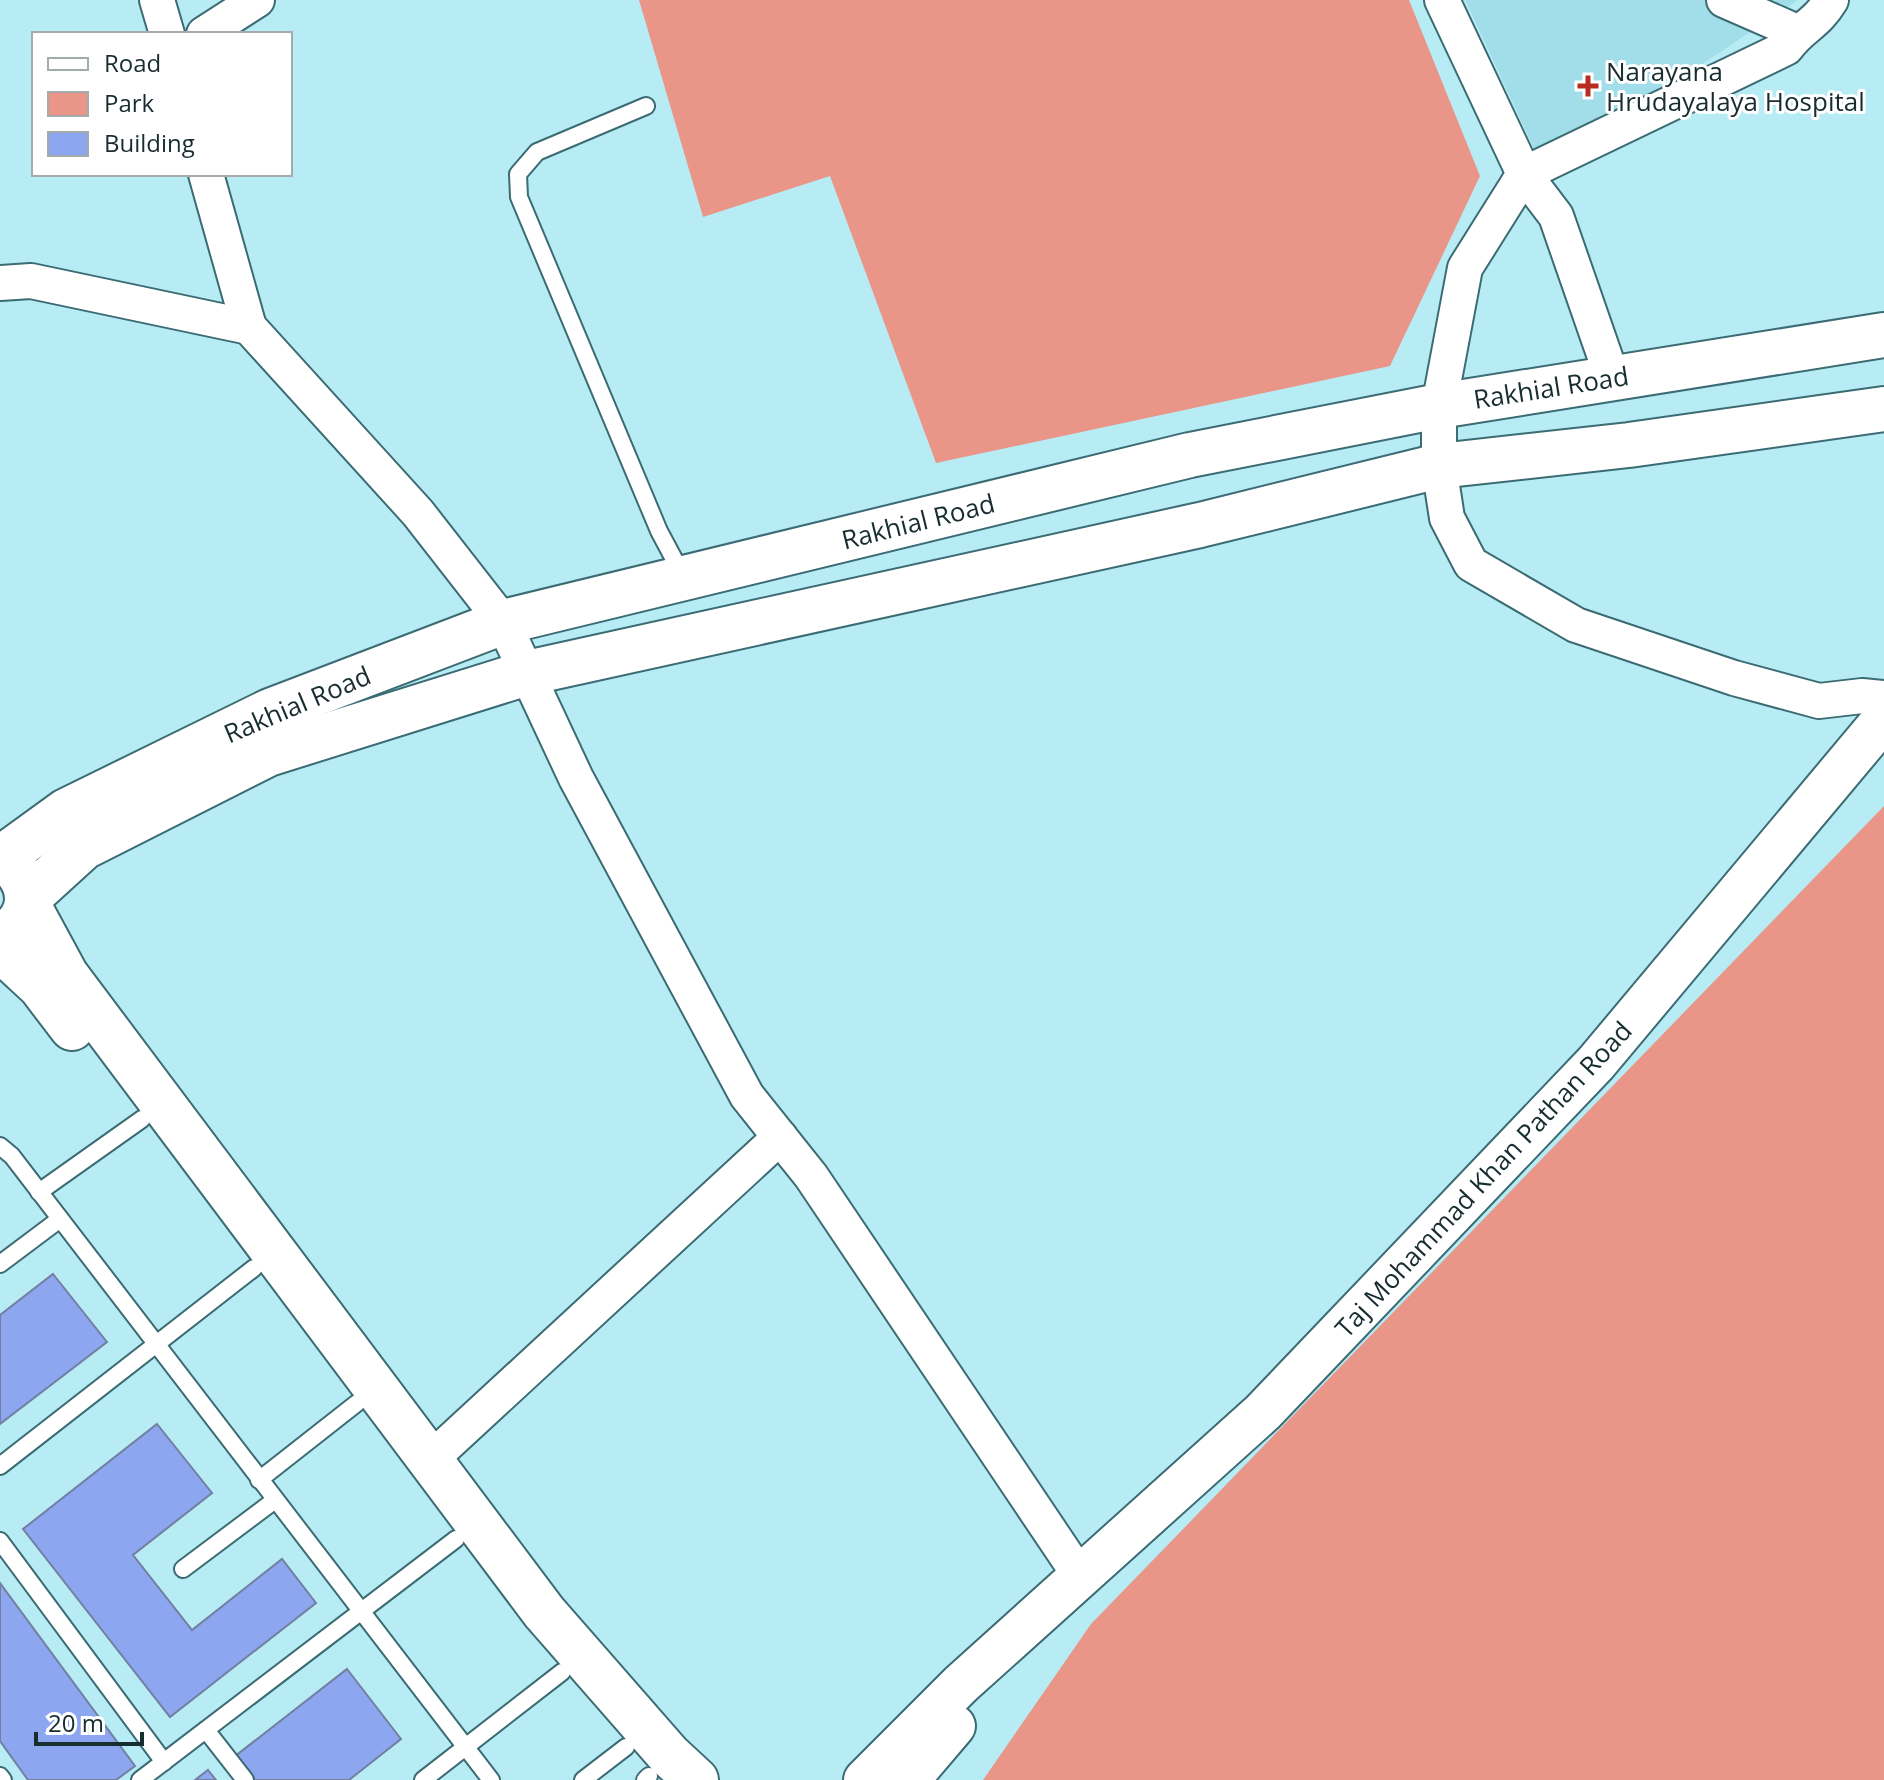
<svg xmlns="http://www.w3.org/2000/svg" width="1884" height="1780" font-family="'Open Sans',sans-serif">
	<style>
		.built { fill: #a2dee9 }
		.green { fill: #e99588 }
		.building { fill: #8ca6ef; stroke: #727fa0; stroke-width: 2 }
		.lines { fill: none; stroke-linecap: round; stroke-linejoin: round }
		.service-casing { stroke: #3b6b73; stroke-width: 20 }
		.minor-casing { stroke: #3b6b73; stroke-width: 38 }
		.tertiary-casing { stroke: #3b6b73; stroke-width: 46 }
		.secondary-casing { stroke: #3b6b73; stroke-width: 48 }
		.primary-casing { stroke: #3b6b73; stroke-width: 48 }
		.service { stroke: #fff; stroke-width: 16 }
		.minor { stroke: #fff; stroke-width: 34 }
		.tertiary { stroke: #fff; stroke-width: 42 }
		.secondary { stroke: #fff; stroke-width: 44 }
		.primary { stroke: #fff; stroke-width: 44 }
		.poi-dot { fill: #b92b21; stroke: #fff; stroke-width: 3 }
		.labels { text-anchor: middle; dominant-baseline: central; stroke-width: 6; stroke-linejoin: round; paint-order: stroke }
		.poi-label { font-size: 26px; fill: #182d30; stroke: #fff; text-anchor: start }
		.street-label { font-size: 26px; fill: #182d30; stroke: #fff }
	</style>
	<rect width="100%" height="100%" fill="#b8ecf5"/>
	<path class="built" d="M1465 0H1798L1544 170Z"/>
	<g class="green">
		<path d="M639 0H1409L1480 176 1390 366 936 463 830 176 703 217Z"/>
		<path d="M1884 806V1780H983L1091 1624Z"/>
	</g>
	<g class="building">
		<path d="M53 1274 107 1342 0 1424V1315Z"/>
		<path d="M157 1424 212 1493 133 1555 192 1630 282 1559 316 1603 170 1717 23 1529Z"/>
		<path d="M0 1583 135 1766 116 1780H28L0 1741Z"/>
		<path d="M347 1669 401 1739 349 1780H251L234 1757Z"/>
		<path d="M208 1770 216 1780H195Z"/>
	</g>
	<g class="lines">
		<defs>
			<g id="service">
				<path d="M646 106 537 152 518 174 519 197 659 531 683 576"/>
				<path d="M0 1146 12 1156 491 1780"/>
				<path d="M39 1192 142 1119"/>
				<path d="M0 1264 60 1219"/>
				<path d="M0 1466 254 1268"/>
				<path d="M259 1480 357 1403"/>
				<path d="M0 1541 164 1762"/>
				<path d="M183 1569 275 1500"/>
				<path d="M206 1730 245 1780"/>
				<path d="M0 1776 3 1780"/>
				<path d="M140 1780 456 1539"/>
				<path d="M423 1780 562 1672"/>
				<path d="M583 1780 626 1747"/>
				<path d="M645 1780 649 1776"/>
			</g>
			<g id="minor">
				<path d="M157 0 167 34"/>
				<path d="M1442 0 1524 174 1556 216 1612 377"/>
				<path d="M1724 0 1797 32"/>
				<path d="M1831 0C1816 25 1802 26 1786 48L1524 174 1465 268 1439 406V466L1447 518 1471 564 1576 625 1734 678 1819 701 1862 696 1884 698"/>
				<path d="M204 34 257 0"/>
				<path d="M206 174 249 327"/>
				<path d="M0 283 31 281 249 327 418 513 503 622 576 778 747 1096 811 1176 1080 1576"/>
				<path d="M430 1460 780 1137"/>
			</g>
			<g id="tertiary">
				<path d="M865 1780 961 1684 1263 1412 1596 1063 1884 719"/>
				<path d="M908 1780 954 1726"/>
			</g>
			<g id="secondary">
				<path d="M27 903 66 975 544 1612 669 1755 696 1780"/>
				<path d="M0 949 40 986 72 1028"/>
			</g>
			<g id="primary">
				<path d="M0 859 66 811 270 711 503 622 1190 455 1439 406 1884 335"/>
				<path d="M28 898 84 847 268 754 527 673 1200 525 1439 466 1629 445 1884 409"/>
				<path d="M0 935C27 925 35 896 18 873"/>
			</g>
		</defs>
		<use href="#service" class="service-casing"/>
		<use href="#minor" class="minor-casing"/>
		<use href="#tertiary" class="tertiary-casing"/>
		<use href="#secondary" class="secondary-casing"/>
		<use href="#primary" class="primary-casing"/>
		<use href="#service" class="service"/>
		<use href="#minor" class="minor"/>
		<use href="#tertiary" class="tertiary"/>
		<use href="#secondary" class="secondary"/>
		<use href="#primary" class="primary"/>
	</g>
	<path class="poi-dot" d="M1584 74h8v8h8v8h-8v8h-8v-8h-8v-8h8z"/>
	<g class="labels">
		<g class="poi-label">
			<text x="1606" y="71">Narayana<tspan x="1606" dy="30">Hrudayalaya Hospital</tspan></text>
		</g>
		<g class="street-label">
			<text transform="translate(1551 387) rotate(-9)">Rakhial Road</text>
			<text transform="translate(918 521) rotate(-14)">Rakhial Road</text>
			<text transform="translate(297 704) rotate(-23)">Rakhial Road</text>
			<text transform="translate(1483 1179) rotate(-47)">Taj Mohammad Khan Pathan Road</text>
		</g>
	</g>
	<rect x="32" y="32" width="260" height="144" fill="#ffffff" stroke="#a3abac" stroke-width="2"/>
	<rect x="48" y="58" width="40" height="12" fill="#ffffff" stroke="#a3abac" stroke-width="2"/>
	<text x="104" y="72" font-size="24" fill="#182d30">Road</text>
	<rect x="48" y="92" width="40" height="24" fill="#e99588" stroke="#a3abac" stroke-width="2"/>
	<text x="104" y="112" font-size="24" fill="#182d30">Park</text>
	<rect x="48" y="132" width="40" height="24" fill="#8ca6ef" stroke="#a3abac" stroke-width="2"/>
	<text x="104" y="152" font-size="24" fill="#182d30">Building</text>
	<path d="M36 1732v12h106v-12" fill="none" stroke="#182d30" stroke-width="4"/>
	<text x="48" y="1732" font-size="24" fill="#182d30" stroke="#ffffff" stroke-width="6" paint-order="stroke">20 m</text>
</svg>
